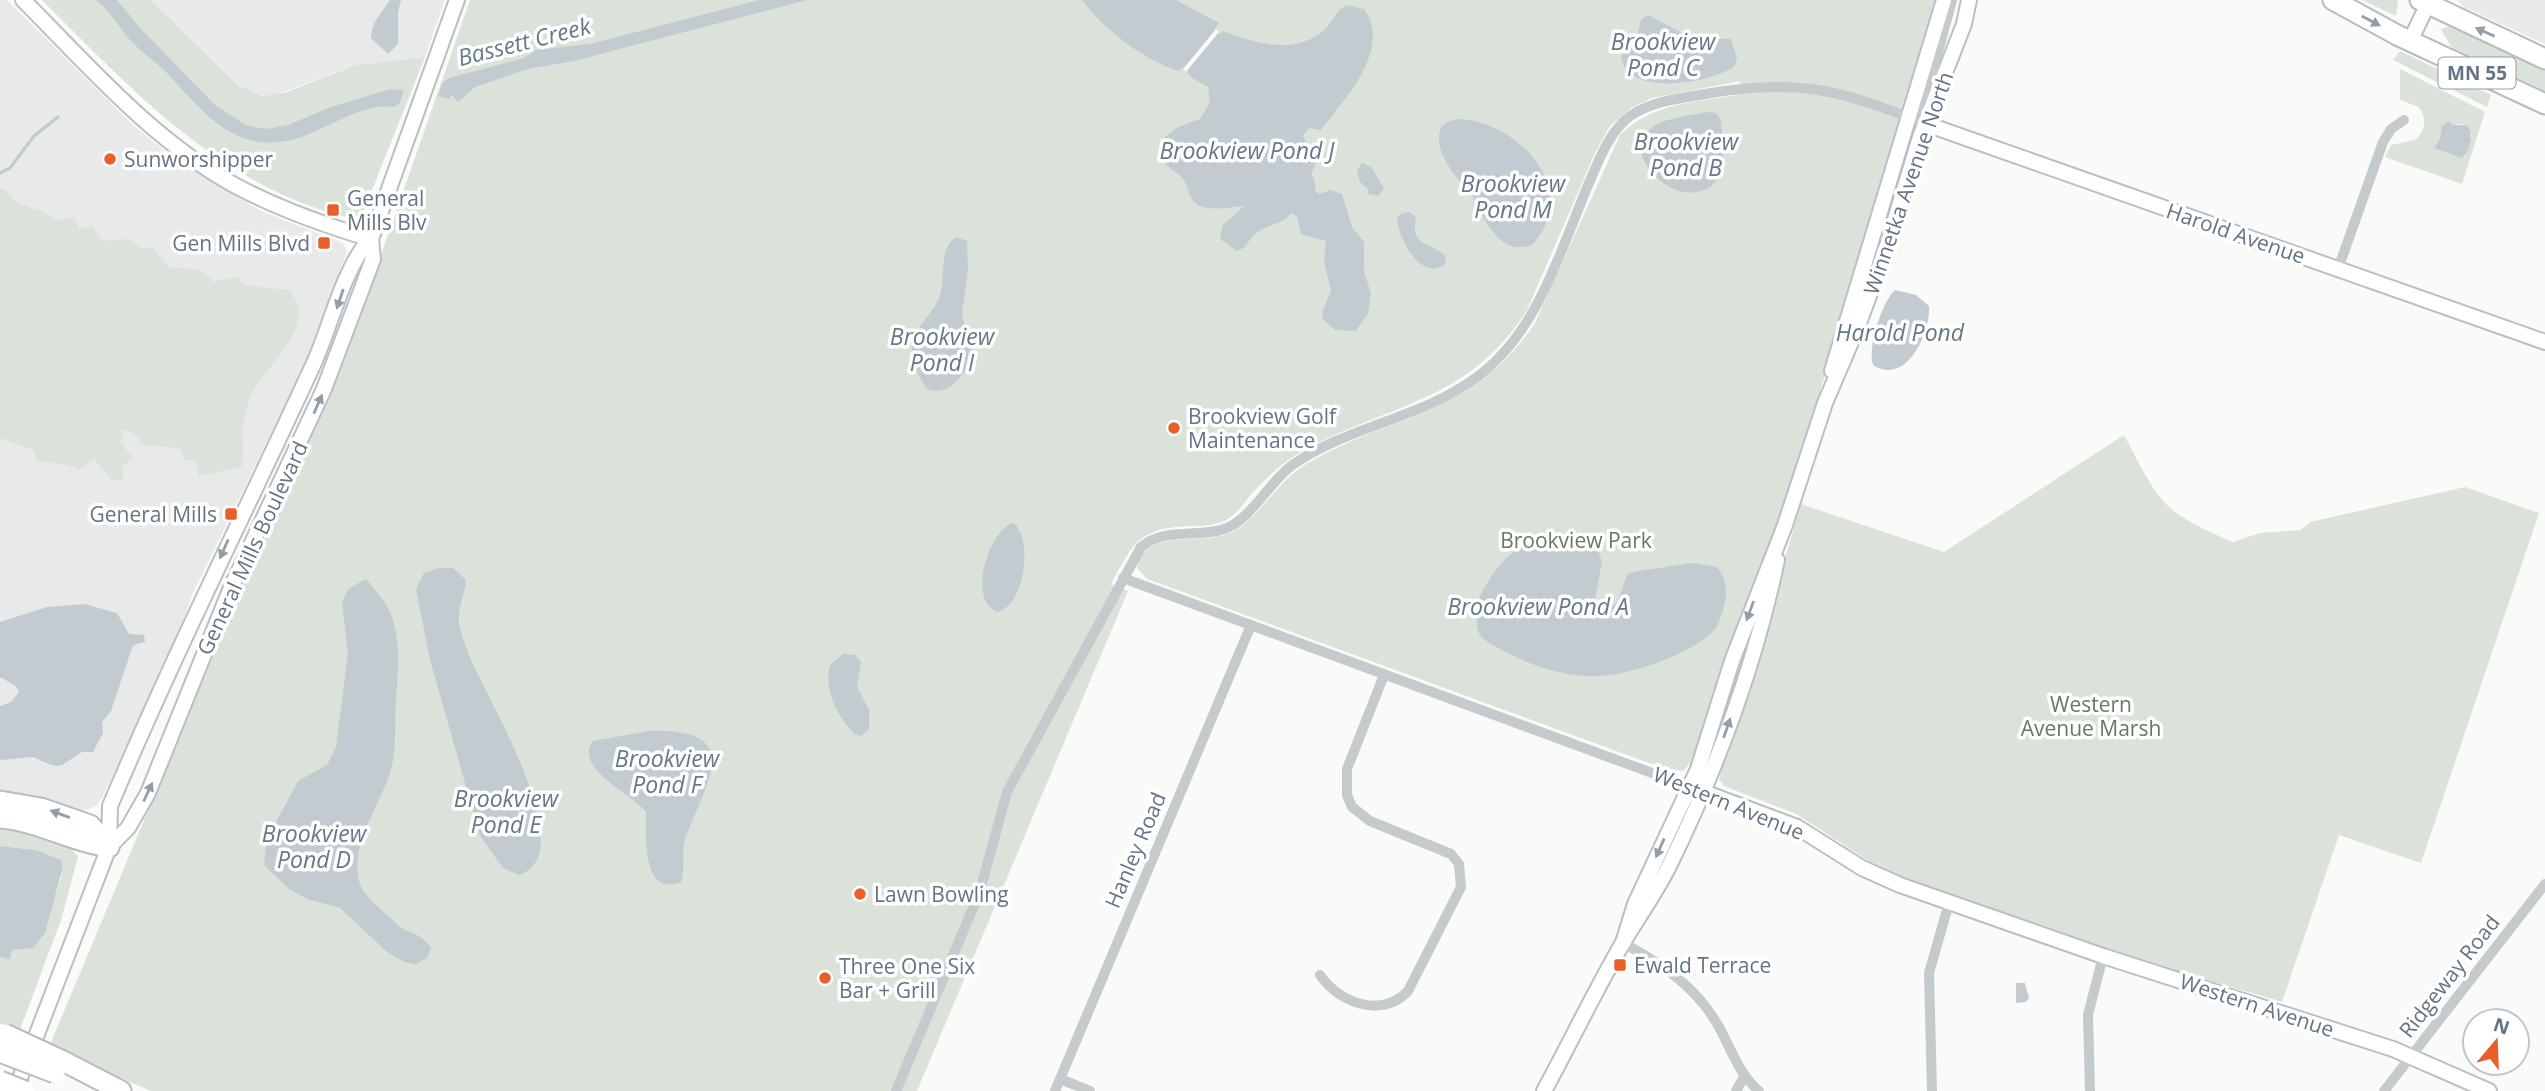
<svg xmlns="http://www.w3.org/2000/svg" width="2545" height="1091" font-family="'Open Sans',sans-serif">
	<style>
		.built { fill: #e8e9e9 }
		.green { fill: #dbe2d9; fill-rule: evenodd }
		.water { fill: #c3cbd1 }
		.pier { fill: #fafaf8 }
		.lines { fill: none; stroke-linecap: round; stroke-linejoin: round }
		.stream { stroke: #c3cbd1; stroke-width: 3.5 }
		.secondary-casing { stroke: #babfc4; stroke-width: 18 }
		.highway-casing { stroke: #b8bcc0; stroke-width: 23 }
		.street { stroke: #c5cacd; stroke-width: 10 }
		.secondary { stroke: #fff; stroke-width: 14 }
		.highway { stroke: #fff; stroke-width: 19 }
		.highway-bridge-casing { stroke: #b8bcc0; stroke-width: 23; stroke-linecap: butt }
		.highway-bridge { stroke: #fff; stroke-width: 19 }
		.oneway { fill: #929ea8 }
		.poi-dot { fill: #e85f2a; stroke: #fff; stroke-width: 2.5 }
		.labels { text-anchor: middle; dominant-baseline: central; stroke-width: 7; stroke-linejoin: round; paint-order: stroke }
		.shield { fill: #fff; stroke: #929ea8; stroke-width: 2 }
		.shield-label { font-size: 19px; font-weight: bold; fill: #647483 }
		.poi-label { font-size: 21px; fill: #647483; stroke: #fff; text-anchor: start }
		.street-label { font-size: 21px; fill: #647483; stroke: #fff }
		.park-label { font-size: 21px; fill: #667a63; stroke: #fff }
		.water-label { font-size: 23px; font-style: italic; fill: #647a84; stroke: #fff }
	</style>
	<rect width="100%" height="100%" fill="#fafaf8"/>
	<g class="built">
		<path d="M0 0H7L133 125 175 160 261 211 343 243 347 251 302 370 192 595 177 638 103 796 96 806 79 813 0 796Z"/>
		<path d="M151 0H445L425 57 356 65 272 96 257 95 243 89Z"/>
		<path d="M2457 0H2545V44L2464 7Z"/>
	</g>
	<g class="green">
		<path d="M42 0H151L238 85 262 96 284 93 356 65 425 57 364 210 357 218H350C221 187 132 90 42 0Z"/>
		<path d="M470 0H1937L1801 455 1692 761 1683 771 1660 767 1147 579 1137 568C1145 525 1206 548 1234 531 1261 515 1277 482 1305 465 1394 412 1467 420 1534 325L1620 135C1652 103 1695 102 1738 95L1740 81 1652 98 1631 108 1610 126 1595 153 1527 310C1467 404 1389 403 1301 452 1282 462 1267 478 1252 493 1245 502 1237 514 1226 520 1215 526 1202 526 1190 526 1139 528 1134 542 1111 584L1128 591 917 1091H151L49 1047 229 618 344 361Z"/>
		<path d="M2362 0H2398L2396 16Z"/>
		<path d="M2451 26 2545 68V95L2451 47 2441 29Z"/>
		<path d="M2400 51 2491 95 2487 107 2393 60Z"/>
		<path d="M2400 69 2485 112 2462 184 2385 157 2391 145 2415 140C2426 130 2427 119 2419 107L2400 100ZM2451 124H2462L2472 135 2465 156 2435 148Z"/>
		<path d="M0 189 5 190C20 212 40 204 56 221L74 217 80 229 93 227 102 241 129 239 141 249 152 247 169 267 201 270 214 282 236 277 248 286 289 290C320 324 268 363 252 393 249 399 247 407 245 414 239 433 247 453 241 467L199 476 195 460H185L180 448 144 445 132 431 123 430 120 441 132 457 121 468 124 473 122 481 111 479 94 459 79 470 67 465 37 461 34 450 0 438Z"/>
		<path d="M2124 435C2160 503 2160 511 2233 542L2260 533 2301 530 2310 522 2465 487 2539 513 2421 863 2339 835 2282 1002 2138 960 1928 888 1869 861 1796 814 1724 786 1719 779 1801 504 1944 552Z"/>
		<path d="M1767 585 1734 694 1732 693 1735 663Z"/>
		<path d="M0 826C23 828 66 837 78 857L61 920 19 1032 0 1023V957L10 958 12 950 44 929 62 875 36 850 0 846Z"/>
	</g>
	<g class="water">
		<path d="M96 0H117L139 27 216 106 248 126 267 129 288 125 331 107 391 89 404 90 400 103 395 107C364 101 324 131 295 139 233 155 204 112 166 72 155 61 141 52 130 40 118 26 111 12 96 0Z"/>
		<path d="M390 0H401L398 12V44L388 54 371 38C371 23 382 12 390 0Z"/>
		<path d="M759 0H807L574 61 528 69 475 87 458 102 452 95 448 99 438 96 442 83 449 78 524 58 536 50 590 44Z"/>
		<path d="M1082 0H1176L1219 23 1214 30 1220 34 1223 31C1256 43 1294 56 1324 30 1333 22 1336 11 1346 5L1364 9C1393 50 1343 100 1321 130L1309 128 1303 136 1317 160 1311 174 1315 181V190L1319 194 1331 190 1342 194 1352 227 1364 242V271L1371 294 1368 313 1356 331 1335 330 1323 319 1322 312 1331 291 1324 261 1326 241 1301 234 1297 217 1292 213C1277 227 1271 223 1257 232 1248 239 1248 248 1237 251L1220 239 1223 225 1244 206C1230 207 1213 211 1200 206 1188 200 1190 189 1183 179 1179 173 1172 171 1167 165 1145 138 1181 125 1200 119L1210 103 1208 87 1192 78 1183 68 1178 71C1144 60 1103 29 1082 0Z"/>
		<path d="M1648 15 1692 38 1731 39 1737 58 1734 67C1709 83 1628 98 1621 57L1629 45 1636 43 1641 19Z"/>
		<path d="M1708 112 1716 113 1721 120 1724 170C1695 228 1614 159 1650 129 1665 117 1689 116 1708 112Z"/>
		<path d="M1459 119C1518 122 1582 189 1533 244 1502 259 1484 220 1475 200 1473 195 1468 192 1464 187 1452 171 1438 156 1439 135 1440 124 1449 120 1459 119Z"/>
		<path d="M2449 121 2451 124 2468 126C2474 136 2470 151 2462 158L2434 148 2440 139 2442 126Z"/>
		<path d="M1362 163 1371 167 1384 188 1378 196 1368 194V189L1360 182 1357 170Z"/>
		<path d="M1410 212 1416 217C1410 248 1428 239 1445 256L1446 263C1422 284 1398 238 1397 218L1402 213Z"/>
		<path d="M956 237 967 241 968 268 962 315 974 360C961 375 952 395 929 390 919 380 910 360 912 345 915 327 932 315 939 298 947 279 937 250 956 237Z"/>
		<path d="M1895 290 1916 295 1929 306C1931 332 1906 387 1873 365 1867 347 1882 302 1895 290Z"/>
		<path d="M1014 523C1033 541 1025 606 997 612 966 600 990 527 1014 523Z"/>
		<path d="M1546 537H1560L1598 550 1602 562 1594 603 1606 613 1618 600 1627 575 1632 572 1692 563 1717 567C1725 578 1728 589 1725 602 1722 614 1719 627 1709 635 1684 657 1622 678 1589 676 1560 675 1532 666 1508 653 1499 648 1481 641 1478 631 1476 624 1477 613 1476 605 1489 575 1511 543 1546 537Z"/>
		<path d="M439 568H453L466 580C465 593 459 605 459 617 458 628 465 643 468 653 482 691 585 854 519 875L503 868 480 836 430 660 416 589 424 573Z"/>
		<path d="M366 579C374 589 383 599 389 610 402 638 398 669 396 699 394 727 398 752 388 779 377 808 350 848 359 881 364 898 385 912 397 924 408 936 416 928 431 948L427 958 416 964 404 962 386 951 340 908 307 899 289 889 264 865 267 839 298 781 327 765 336 747 348 653 342 602 348 589Z"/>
		<path d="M84 604 117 613 129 634 144 635 145 642 133 645 111 711 102 722 103 733 93 752H82C55 769 63 770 33 757L0 760V706L11 702 19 692 16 686 0 677V622L47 607Z"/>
		<path d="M843 654 855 655 861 662 857 687 869 710V729L861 736 856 735C838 719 823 689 830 665Z"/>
		<path d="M650 731C743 728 709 778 687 834 680 849 686 866 681 882 641 898 646 833 646 812 633 795 572 767 593 741Z"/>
		<path d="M0 846 36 850 61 860 63 867 45 933 33 948 12 950 10 959 0 957Z"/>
		<path d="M2016 983H2025L2029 998 2026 1002 2016 1003Z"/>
	</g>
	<path class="pier" d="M1216 29 1219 32 1186 72 1183 69Z"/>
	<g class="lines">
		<path class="stream" d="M0 173 10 168 34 136 58 117"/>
		<defs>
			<g id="secondary">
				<path d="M23 0C89 66 153 141 236 186 279 209 324 225 371 239"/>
				<path d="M2410 41 2430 0"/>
				<path d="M1926 124 2545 342"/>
				<path d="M1832 371 1944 0"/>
				<path d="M1690 787 1797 827 1862 868 1900 885 2103 956 2393 1049 2489 1091"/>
				<path d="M109 847 128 828 148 793 230 590 324 389 373 259 371 239 457 0"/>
				<path d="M1623 943 1635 904 1698 769 1732 661 1785 525 1825 403 1858 326 1888 243 1920 137 1964 24 1969 0"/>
				<path d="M15 1091 109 847 110 806C173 656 246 511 314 363 330 328 345 263 371 239"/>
				<path d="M1544 1091C1570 1043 1594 993 1621 946 1637 918 1656 893 1670 864 1717 768 1755 665 1777 560"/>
			</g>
			<g id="highway">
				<path d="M2333 0 2397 35 2545 104"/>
				<path d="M2420 0 2545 59"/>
				<path d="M0 801 41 808 90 825 109 847"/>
				<path d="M0 818C39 821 71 842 109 847"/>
				<path d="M61 1060 121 1091"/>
			</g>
		</defs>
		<use href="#secondary" class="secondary-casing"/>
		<use href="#highway" class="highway-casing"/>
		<g class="street">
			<path d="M1925 122 1922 112 1952 0"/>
			<path d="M2338 269 2383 142 2391 129 2404 120"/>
			<path d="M1123 578 1690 787"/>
			<path d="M1623 943C1663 965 1696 986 1719 1027 1731 1049 1739 1074 1759 1091"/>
			<path d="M1320 975C1339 1003 1382 1019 1408 991L1461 887 1459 864 1451 854 1370 821 1352 807 1347 795V769L1384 675"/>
			<path d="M1060 1079 1090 1091"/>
			<path d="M896 1091 980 891 1007 792 1141 547C1166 526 1199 539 1227 528 1250 519 1270 482 1291 466 1347 426 1421 419 1477 377 1538 332 1560 251 1589 183 1599 160 1609 132 1630 116 1654 100 1683 98 1711 93 1802 78 1842 91 1926 124"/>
			<path d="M1055 1091 1251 625"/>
			<path d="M1736 1091 1744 1077"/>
			<path d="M1932 1091 1929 973 1949 903"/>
			<path d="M2090 1091 2088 1015 2103 956"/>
			<path d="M2384 1091 2545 884"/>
		</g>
		<use href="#secondary" class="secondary"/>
		<use href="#highway" class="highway"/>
		<defs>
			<g id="highway-bridge">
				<path d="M5 1034 61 1060"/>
				<path d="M0 1052 55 1073"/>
				<path d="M0 1081 25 1091"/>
			</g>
		</defs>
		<use href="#highway-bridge" class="highway-bridge-casing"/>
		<use href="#highway-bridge" class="highway-bridge"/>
	</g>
	<defs><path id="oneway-solid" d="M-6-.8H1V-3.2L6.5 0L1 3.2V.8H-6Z" transform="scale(1.75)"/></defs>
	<g class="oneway">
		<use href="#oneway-solid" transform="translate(2371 21) rotate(28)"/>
		<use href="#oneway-solid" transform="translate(2485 32) rotate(-156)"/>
		<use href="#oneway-solid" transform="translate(340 299) rotate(109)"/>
		<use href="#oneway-solid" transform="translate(318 404) rotate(-66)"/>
		<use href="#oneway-solid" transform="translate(224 549) rotate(114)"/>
		<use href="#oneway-solid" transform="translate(1750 611) rotate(110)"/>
		<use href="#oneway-solid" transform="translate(1727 728) rotate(-71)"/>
		<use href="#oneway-solid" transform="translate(148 792) rotate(-65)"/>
		<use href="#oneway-solid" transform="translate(60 814) rotate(-160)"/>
		<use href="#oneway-solid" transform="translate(1660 848) rotate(114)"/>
	</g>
	<g class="poi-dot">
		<circle cx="110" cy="159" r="7"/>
		<rect x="326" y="203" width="14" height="14" rx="3.5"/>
		<rect x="317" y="236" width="14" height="14" rx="3.5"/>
		<circle cx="1174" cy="428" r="7"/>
		<rect x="224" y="507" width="14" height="14" rx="3.5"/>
		<circle cx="860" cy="894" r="7"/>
		<rect x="1613" y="958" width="14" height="14" rx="3.5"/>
		<circle cx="825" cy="978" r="7"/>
	</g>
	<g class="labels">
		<rect class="shield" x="2438.5" y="57.5" width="77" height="31" rx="5"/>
		<g class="shield-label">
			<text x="2477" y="73">MN 55</text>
		</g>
		<g class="poi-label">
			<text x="124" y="159">Sunworshipper</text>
			<text x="347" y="198">General<tspan x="347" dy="24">Mills Blv</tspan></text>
			<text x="310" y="243" text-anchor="end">Gen Mills Blvd</text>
			<text x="1188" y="416">Brookview Golf<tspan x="1188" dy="24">Maintenance</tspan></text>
			<text x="217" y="514" text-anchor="end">General Mills</text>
			<text x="874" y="894">Lawn Bowling</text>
			<text x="1634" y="965">Ewald Terrace</text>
			<text x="839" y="966">Three One Six<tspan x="839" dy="24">Bar + Grill</tspan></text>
		</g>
		<g class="street-label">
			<text transform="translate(1908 183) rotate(-71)">Winnetka Avenue North</text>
			<text transform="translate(2236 233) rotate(19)">Harold Avenue</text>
			<text transform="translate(252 548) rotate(-65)">General Mills Boulevard</text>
			<text transform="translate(1729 803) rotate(22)">Western Avenue</text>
			<text transform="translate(1135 850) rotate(-67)">Hanley Road</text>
			<text transform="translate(2449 976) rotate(-52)">Ridgeway Road</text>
			<text transform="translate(2257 1005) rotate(18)">Western Avenue</text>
		</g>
		<g class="park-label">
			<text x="1576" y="540">Brookview Park</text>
			<text x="2091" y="704">Western<tspan x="2091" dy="24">Avenue Marsh</tspan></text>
		</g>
		<g class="water-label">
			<text transform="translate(524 41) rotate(-14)">Bassett Creek</text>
			<text x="1663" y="41">Brookview<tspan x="1663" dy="26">Pond C</tspan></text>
			<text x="1686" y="141">Brookview<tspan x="1686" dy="26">Pond B</tspan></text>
			<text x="1247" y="150">Brookview Pond J</text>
			<text x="1513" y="183">Brookview<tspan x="1513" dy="26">Pond M</tspan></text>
			<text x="1900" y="332">Harold Pond</text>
			<text x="942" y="336">Brookview<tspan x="942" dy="26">Pond I</tspan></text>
			<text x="1538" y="606">Brookview Pond A</text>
			<text x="667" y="758">Brookview<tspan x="667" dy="26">Pond F</tspan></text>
			<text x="506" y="798">Brookview<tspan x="506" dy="26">Pond E</tspan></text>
			<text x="314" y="833">Brookview<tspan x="314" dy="26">Pond D</tspan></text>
		</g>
	</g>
	<g transform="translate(2496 1042) rotate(19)"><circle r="33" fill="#ffffff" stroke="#c1c7cd" stroke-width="2"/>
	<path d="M0-5L12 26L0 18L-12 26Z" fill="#e85f2a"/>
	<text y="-10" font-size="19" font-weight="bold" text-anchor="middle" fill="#647483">N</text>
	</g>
</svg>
